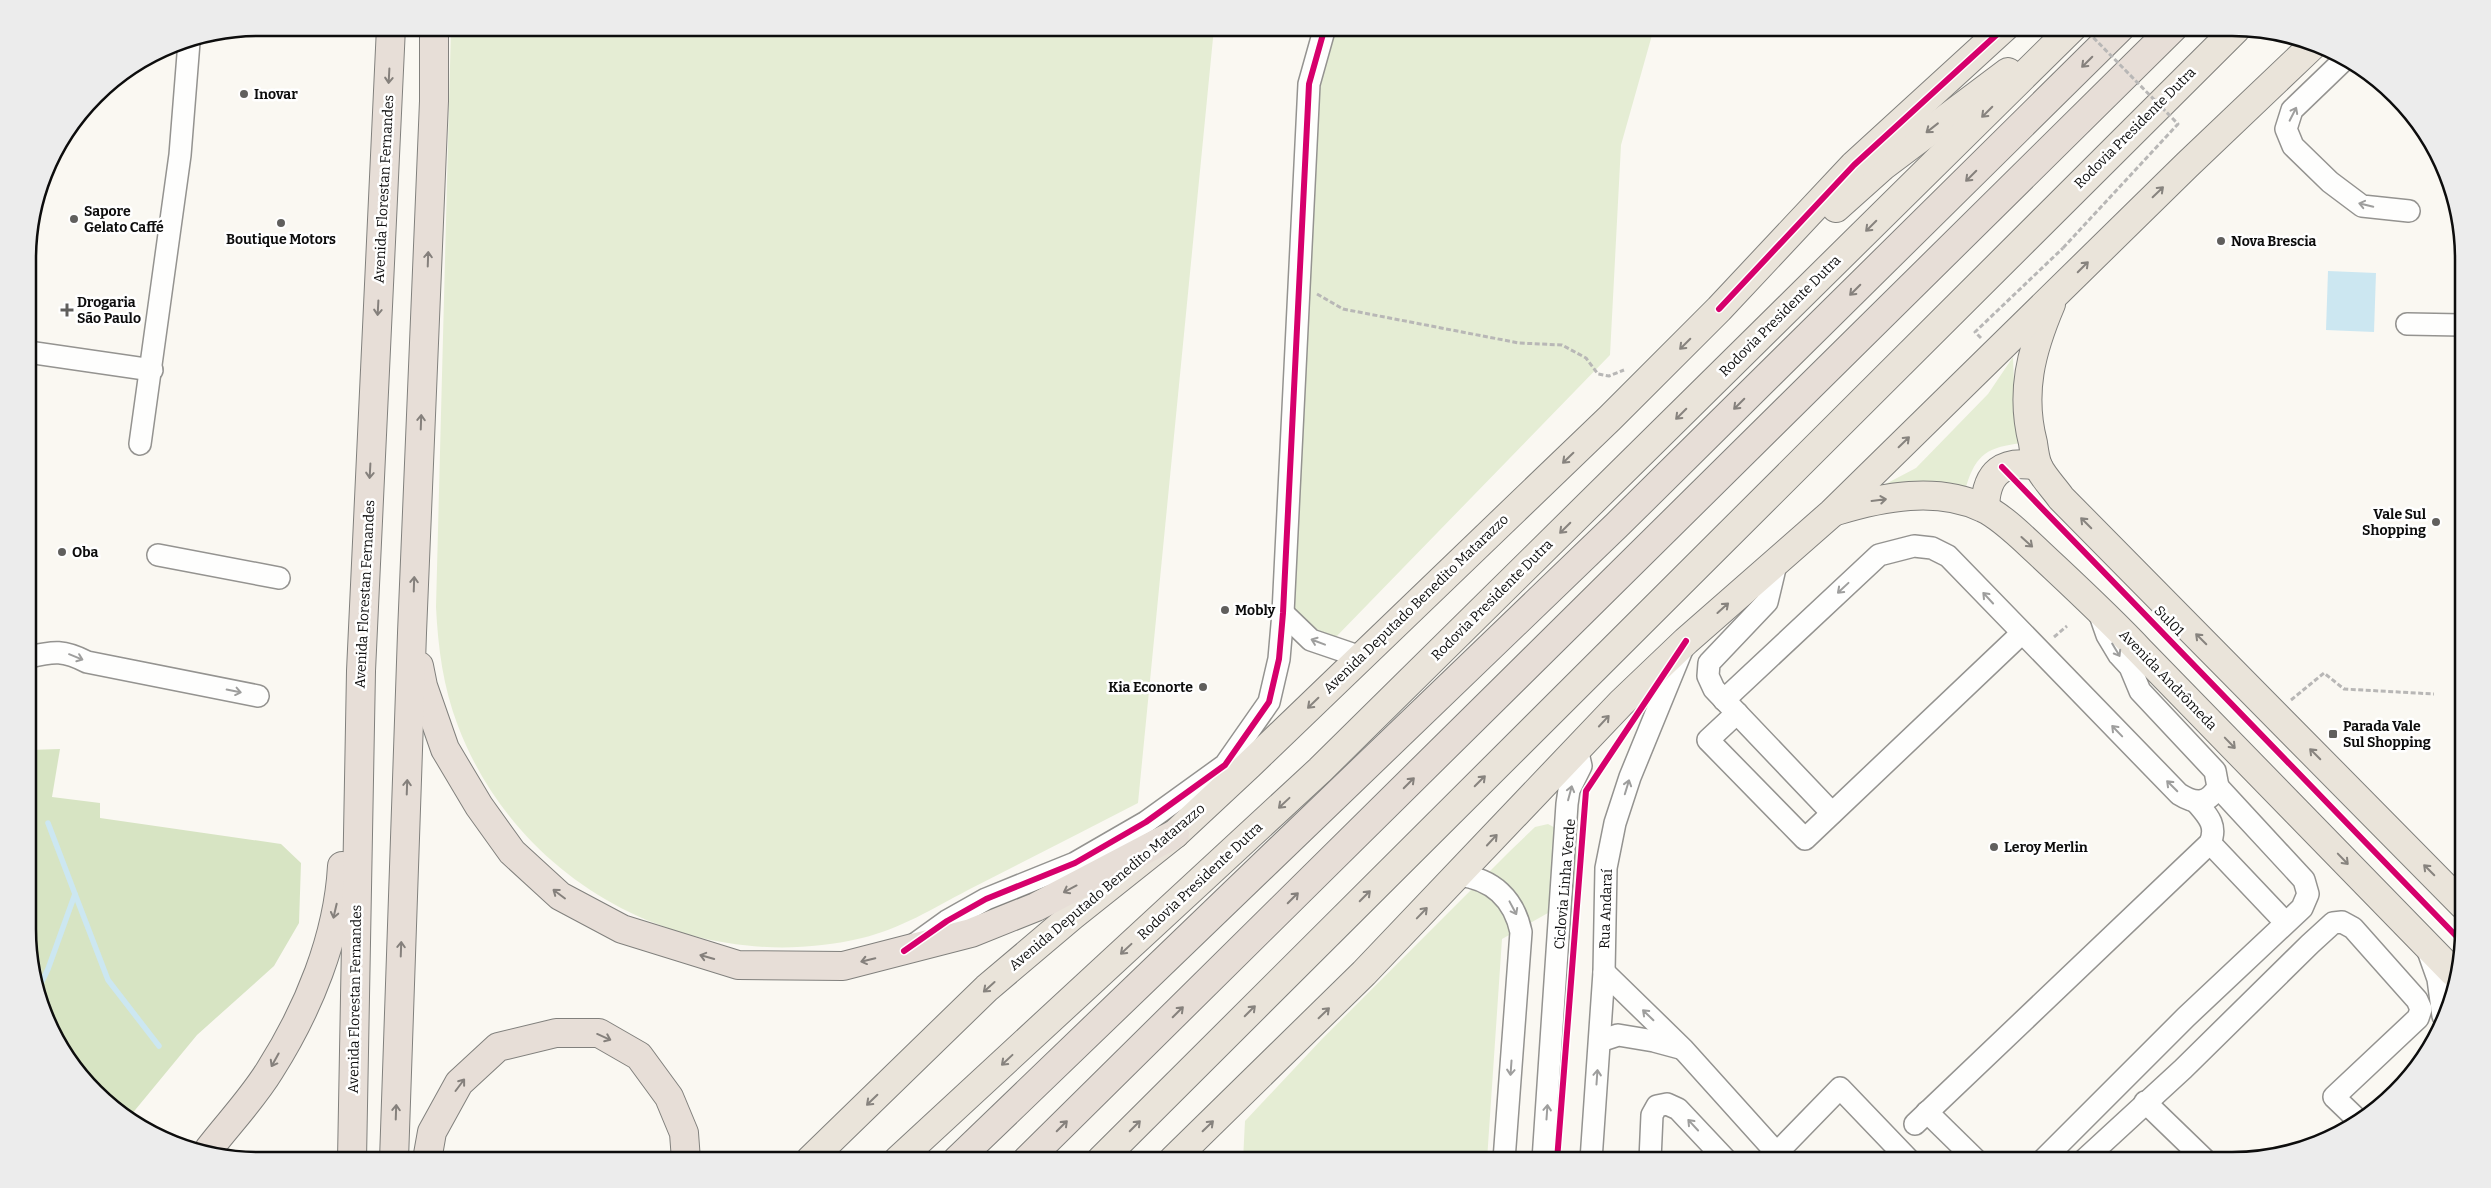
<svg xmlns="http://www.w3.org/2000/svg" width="2491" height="1188" font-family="Bitter,serif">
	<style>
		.green { fill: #e5edd4 }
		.forest { fill: #d7e4c3 }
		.water { fill: #cce7f1 }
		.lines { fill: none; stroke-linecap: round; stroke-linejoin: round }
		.stream { stroke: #cce7f1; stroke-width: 5.5 }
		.minor-casing { stroke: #949390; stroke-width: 24 }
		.major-casing { stroke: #81807d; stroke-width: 30 }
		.highway-casing { stroke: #81807d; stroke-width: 30 }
		.path { stroke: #b8b7b6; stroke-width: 3; stroke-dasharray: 5 2.5; stroke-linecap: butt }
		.minor { stroke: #fefefd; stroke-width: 21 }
		.major { stroke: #eae4da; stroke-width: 28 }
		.highway { stroke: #e7ded7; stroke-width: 28 }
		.path-bridge { stroke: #b8b7b6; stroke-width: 3; stroke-dasharray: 5 2.5; stroke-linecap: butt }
		.cycleway-casing { stroke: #fff; stroke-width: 9 }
		.cycleway { stroke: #d6006c; stroke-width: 6 }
		.oneway { stroke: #85807c }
		.oneway2 { stroke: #87837e }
		.oneway3 { stroke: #9e9e9d }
		.poi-dot { fill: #605f5d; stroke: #fff; stroke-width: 2 }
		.labels { text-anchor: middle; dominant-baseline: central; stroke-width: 5; stroke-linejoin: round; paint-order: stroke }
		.poi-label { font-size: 14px; font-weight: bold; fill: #0d0d0d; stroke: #fff; text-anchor: start }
		.street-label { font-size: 14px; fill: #0d0d0d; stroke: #fff }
		.rim { fill: none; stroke: #0d0d0d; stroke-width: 2.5 }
	</style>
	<rect width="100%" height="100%" fill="#faf8f2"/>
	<g class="green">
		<path d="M451 28H1214L1138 803C1082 832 1025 861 968 890 934 908 900 929 862 938 694 978 519 887 458 726 443 687 438 647 436 607Z"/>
		<path d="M1336 28H1654L1621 145 1610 355 1334 639 1296 617 1293 589 1319 92Z"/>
		<path d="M2013 357 2015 412 2022 443C1989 447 1976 453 1966 487 1935 482 1909 484 1878 488L1916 468 1988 394Z"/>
		<path d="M1548 824C1588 844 1579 864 1571 900L1502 939 1487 1160H1243L1245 1121 1322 1039 1510 851 1535 827Z"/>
	</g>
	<path class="forest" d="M60 749 52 797 100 803V818L281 844 301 863 299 923 274 966 197 1035 131 1115 75 1070 45 1018 30 959 29 750Z"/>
	<path class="water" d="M2328 271 2376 273 2374 332 2326 330Z"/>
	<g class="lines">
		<g class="stream">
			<path d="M75 894 108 980 159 1046"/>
			<path d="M38 990 48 969 75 894 48 823"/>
		</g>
		<defs>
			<g id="minor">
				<path d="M2345 59 2292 110 2286 129 2293 146 2330 182 2362 206 2409 211"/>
				<path d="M2407 324 2462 325"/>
				<path d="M28 352 152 370"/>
				<path d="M140 444 180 155 189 42"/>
				<path d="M158 555 279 578"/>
				<path d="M1777 560 1767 602 1709 663 1708 676 1714 689 1832 813"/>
				<path d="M1283 613 1311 640 1361 657"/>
				<path d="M29 657C54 651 64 650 87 662L258 696"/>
				<path d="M1724 700 1879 555 1914 546 1932 548 1948 556 2179 794C2195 804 2207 805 2218 787L2215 771 2140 691 2130 667 2119 655 2107 635 2100 615"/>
				<path d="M1737 713 1708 740 1805 839 2022 633"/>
				<path d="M2210 843 2285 922"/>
				<path d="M1459 875C1493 879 1514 899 1521 932L1504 1160"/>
				<path d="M915 944 947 921 986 899 1075 863 1146 822 1225 765 1269 702 1279 659 1283 613 1309 84 1325 27"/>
				<path d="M2427 948 2438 979 2443 1016"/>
				<path d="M1604 972 1683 1049 1783 1160"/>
				<path d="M1600 1041 1618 1035 1654 1041 1680 1048"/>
				<path d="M2145 1102 2205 1160"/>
				<path d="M1927 1112 1976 1160"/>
				<path d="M1915 1124 2210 843C2218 825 2207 815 2196 802"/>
				<path d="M1543 1160 1567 804 1569 790 1581 766 1577 749"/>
				<path d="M1591 1160 1604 972 1606 868 1615 823 1630 777 1684 645"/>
				<path d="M1650 1160 1652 1115 1657 1106 1667 1104 1678 1109 1726 1160"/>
				<path d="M1770 1160 1840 1088 1909 1160"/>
				<path d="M2043 1160 2186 1017 2302 908 2308 894 2304 880 2218 787"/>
				<path d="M2084 1160 2183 1069 2310 944 2333 923 2342 922 2353 928 2417 1000 2421 1009 2418 1018 2334 1097 2360 1122"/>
			</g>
			<g id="major">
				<path d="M1836 208 1883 166 2008 72"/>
				<path d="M2051 304C2031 351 2020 393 2033 443 2034 450 2035 459 2038 466 2043 477 2054 488 2061 498L2463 905"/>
				<path d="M1985 508C1986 472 2003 459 2038 466"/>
				<path d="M1836 511C1882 497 1937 486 1983 508 2001 516 2023 538 2037 551 2072 584 2107 616 2140 651 2244 758 2349 865 2453 972"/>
				<path d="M810 1160 987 988 1072 916 1175 834 1249 765 1610 418 1719 309 1854 165 2005 27"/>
				<path d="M898 1160 1320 770 2073 27"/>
				<path d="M1101 1160 2236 29"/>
				<path d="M1173 1160 1364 973 1621 703 1686 641 1832 513 2187 165 2312 46"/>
			</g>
			<g id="highway">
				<path d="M419 666 423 686 445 749 479 806 512 852 560 896 622 929 738 965 843 966 971 933 1036 907 1175 834"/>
				<path d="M209 1149C229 1123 253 1098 270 1070 308 1010 338 938 342 866"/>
				<path d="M352 1160 361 671 391 27"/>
				<path d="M394 1160 412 633 434 101V27"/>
				<path d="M427 1160 432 1132 459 1083 498 1047 556 1033H599L639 1056 669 1097 684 1133 686 1160"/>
				<path d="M957 1160 1617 525 2121 27"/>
				<path d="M1027 1160 2174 27"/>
			</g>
		</defs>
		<use href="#minor" class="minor-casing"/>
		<use href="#major" class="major-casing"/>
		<use href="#highway" class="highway-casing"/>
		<g class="path">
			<path d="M1317 294 1343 309 1519 343 1562 345 1586 358 1598 374 1609 376 1624 370"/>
			<path d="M1981 338 1975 332 2063 248"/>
			<path d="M2054 637 2067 626"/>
			<path d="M2291 700 2324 673 2344 689 2434 694"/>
		</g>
		<use href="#minor" class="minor"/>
		<use href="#major" class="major"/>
		<use href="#highway" class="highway"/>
		<path class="path-bridge" d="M2063 248 2178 124 2083 27"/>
		<defs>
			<g id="cycleway">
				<path d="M1719 309 1854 165 2005 27"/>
				<path d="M2002 467 2461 941"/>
				<path d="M904 951 947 921 986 899 1075 863 1146 822 1225 765 1269 702 1279 659 1283 613 1309 84 1325 27"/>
				<path d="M1557 1160 1586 791 1686 641"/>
			</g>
		</defs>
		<use href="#cycleway" class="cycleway-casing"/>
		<use href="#cycleway" class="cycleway"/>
	</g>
	<defs><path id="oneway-shaft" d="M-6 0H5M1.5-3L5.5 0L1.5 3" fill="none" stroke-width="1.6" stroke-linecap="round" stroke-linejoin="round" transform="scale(1.25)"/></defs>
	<g class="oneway">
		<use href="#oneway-shaft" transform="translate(2087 62) rotate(135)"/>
		<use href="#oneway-shaft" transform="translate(389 76) rotate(93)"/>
		<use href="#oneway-shaft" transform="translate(1971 176) rotate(135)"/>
		<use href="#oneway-shaft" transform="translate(428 259) rotate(-88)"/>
		<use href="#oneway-shaft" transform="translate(1855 290) rotate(135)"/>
		<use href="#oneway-shaft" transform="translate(378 308) rotate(93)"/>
		<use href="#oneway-shaft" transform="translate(1739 404) rotate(135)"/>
		<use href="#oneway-shaft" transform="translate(421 422) rotate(-88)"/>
		<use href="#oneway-shaft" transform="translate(370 471) rotate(93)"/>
		<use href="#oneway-shaft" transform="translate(414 584) rotate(-88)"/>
		<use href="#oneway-shaft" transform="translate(1409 783) rotate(-45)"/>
		<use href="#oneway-shaft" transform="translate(407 787) rotate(-88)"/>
		<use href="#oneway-shaft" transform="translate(1070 889) rotate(152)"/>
		<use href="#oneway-shaft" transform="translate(559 894) rotate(-143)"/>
		<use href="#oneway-shaft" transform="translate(1293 898) rotate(-45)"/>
		<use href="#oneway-shaft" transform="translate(335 911) rotate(103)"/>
		<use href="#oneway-shaft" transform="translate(401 949) rotate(-88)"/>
		<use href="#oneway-shaft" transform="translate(707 957) rotate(-164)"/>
		<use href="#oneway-shaft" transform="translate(868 960) rotate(167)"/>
		<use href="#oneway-shaft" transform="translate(1178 1012) rotate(-45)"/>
		<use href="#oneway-shaft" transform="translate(604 1037) rotate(24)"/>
		<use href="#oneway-shaft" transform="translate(275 1060) rotate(119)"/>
		<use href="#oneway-shaft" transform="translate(460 1085) rotate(-53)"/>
		<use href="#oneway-shaft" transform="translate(396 1112) rotate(-88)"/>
		<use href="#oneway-shaft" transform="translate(1062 1126) rotate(-45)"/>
	</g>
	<g class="oneway2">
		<use href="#oneway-shaft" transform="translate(1987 112) rotate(135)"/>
		<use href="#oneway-shaft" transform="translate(1932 128) rotate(142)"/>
		<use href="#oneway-shaft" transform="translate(2158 192) rotate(-44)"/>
		<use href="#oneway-shaft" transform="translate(1871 226) rotate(135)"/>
		<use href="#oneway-shaft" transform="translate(2083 267) rotate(-45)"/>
		<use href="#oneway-shaft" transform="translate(1685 344) rotate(135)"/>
		<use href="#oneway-shaft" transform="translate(1681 414) rotate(135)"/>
		<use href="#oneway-shaft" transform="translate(1904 442) rotate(-44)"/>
		<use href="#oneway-shaft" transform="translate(1568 458) rotate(136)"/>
		<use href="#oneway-shaft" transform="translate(1879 500) rotate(-7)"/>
		<use href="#oneway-shaft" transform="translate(2086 523) rotate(-135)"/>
		<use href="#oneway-shaft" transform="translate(1565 528) rotate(135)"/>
		<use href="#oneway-shaft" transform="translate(2027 542) rotate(42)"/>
		<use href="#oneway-shaft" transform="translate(1723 608) rotate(-42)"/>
		<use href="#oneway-shaft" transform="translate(2201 639) rotate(-135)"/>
		<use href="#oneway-shaft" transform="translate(1313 703) rotate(136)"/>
		<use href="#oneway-shaft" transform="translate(1604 721) rotate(-47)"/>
		<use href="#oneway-shaft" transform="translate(2230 743) rotate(46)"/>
		<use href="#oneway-shaft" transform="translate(2315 754) rotate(-135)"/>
		<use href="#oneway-shaft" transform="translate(1480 781) rotate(-45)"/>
		<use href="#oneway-shaft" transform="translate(1284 803) rotate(137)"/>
		<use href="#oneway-shaft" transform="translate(1492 840) rotate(-47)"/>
		<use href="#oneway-shaft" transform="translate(2343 859) rotate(46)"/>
		<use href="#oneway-shaft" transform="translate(2429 870) rotate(-135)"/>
		<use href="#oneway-shaft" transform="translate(1365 896) rotate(-45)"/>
		<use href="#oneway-shaft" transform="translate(1422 913) rotate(-46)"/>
		<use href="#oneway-shaft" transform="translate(1126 949) rotate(137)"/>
		<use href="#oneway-shaft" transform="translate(989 987) rotate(138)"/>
		<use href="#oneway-shaft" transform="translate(1250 1011) rotate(-45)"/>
		<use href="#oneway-shaft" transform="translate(1324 1013) rotate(-44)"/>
		<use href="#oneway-shaft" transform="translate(1007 1060) rotate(137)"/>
		<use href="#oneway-shaft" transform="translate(872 1100) rotate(136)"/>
		<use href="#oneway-shaft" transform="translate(1135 1126) rotate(-45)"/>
		<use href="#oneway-shaft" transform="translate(1208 1126) rotate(-44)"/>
	</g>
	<g class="oneway3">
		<use href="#oneway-shaft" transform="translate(2293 114) rotate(-63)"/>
		<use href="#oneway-shaft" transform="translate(2366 205) rotate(-166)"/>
		<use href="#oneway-shaft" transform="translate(1843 588) rotate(137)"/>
		<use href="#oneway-shaft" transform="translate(1988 598) rotate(-133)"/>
		<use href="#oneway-shaft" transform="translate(1318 642) rotate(-159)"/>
		<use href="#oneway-shaft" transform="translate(2116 650) rotate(59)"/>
		<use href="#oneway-shaft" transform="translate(76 657) rotate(22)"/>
		<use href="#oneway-shaft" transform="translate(234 691) rotate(11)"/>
		<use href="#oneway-shaft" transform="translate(2117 731) rotate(-134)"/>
		<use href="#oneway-shaft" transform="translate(2172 786) rotate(-135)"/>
		<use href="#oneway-shaft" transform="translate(1627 787) rotate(-73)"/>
		<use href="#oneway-shaft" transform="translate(1570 793) rotate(-75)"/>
		<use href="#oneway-shaft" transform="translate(1513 908) rotate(62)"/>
		<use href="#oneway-shaft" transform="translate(1648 1015) rotate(-136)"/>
		<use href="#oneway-shaft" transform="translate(1511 1068) rotate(94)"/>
		<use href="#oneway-shaft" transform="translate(1597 1077) rotate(-86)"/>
		<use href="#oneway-shaft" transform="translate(1547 1112) rotate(-86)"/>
		<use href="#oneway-shaft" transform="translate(1693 1125) rotate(-133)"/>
	</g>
	<g class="poi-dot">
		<circle cx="244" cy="94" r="5"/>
		<circle cx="74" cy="219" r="5"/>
		<circle cx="281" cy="223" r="5"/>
		<circle cx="2221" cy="241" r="5"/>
		<path d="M64.5 302.5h5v5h5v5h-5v5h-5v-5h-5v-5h5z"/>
		<circle cx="2436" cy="522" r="5"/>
		<circle cx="62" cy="552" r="5"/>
		<circle cx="1225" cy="610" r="5"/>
		<circle cx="1203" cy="687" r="5"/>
		<rect x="2328" y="729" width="10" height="10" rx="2.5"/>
		<circle cx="1994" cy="847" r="5"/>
	</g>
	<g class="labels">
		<g class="poi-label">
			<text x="254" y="94">Inovar</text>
			<text x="84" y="211">Sapore<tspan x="84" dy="16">Gelato Caffé</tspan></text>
			<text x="281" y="239" text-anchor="middle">Boutique Motors</text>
			<text x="2231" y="241">Nova Brescia</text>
			<text x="77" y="302">Drogaria<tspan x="77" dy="16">São Paulo</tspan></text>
			<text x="2426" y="514" text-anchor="end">Vale Sul<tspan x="2426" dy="16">Shopping</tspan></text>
			<text x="72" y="552">Oba</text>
			<text x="1235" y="610">Mobly</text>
			<text x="1193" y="687" text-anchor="end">Kia Econorte</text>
			<text x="2343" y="726">Parada Vale<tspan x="2343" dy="16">Sul Shopping</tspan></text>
			<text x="2004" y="847">Leroy Merlin</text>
		</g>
		<g class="street-label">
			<text transform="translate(2135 128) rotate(-45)">Rodovia Presidente Dutra</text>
			<text transform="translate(384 189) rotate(-87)">Avenida Florestan Fernandes</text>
			<text transform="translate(1780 316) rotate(-45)">Rodovia Presidente Dutra</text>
			<text transform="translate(365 594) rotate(-87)">Avenida Florestan Fernandes</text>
			<text transform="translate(1492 600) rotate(-45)">Rodovia Presidente Dutra</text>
			<text transform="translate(1416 604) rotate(-44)">Avenida Deputado Benedito Matarazzo</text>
			<text transform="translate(2169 621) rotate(46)">Sul01</text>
			<text transform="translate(2168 680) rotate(46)">Avenida Andrômeda</text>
			<text transform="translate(1200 881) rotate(-43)">Rodovia Presidente Dutra</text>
			<text transform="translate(1565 884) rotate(-85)">Ciclovia Linha Verde</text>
			<text transform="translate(1107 887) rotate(-40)">Avenida Deputado Benedito Matarazzo</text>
			<text transform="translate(1606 909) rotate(-88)">Rua Andaraí</text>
			<text transform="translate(355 999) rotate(-89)">Avenida Florestan Fernandes</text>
		</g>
	</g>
	<path d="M0 0H2491V1188H0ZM259 36H2232A223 223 0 0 1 2455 259V929A223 223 0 0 1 2232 1152H259A223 223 0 0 1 36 929V259A223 223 0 0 1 259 36Z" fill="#ececec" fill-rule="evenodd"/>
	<path class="rim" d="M259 36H2232A223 223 0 0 1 2455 259V929A223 223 0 0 1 2232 1152H259A223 223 0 0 1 36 929V259A223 223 0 0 1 259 36Z"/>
</svg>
